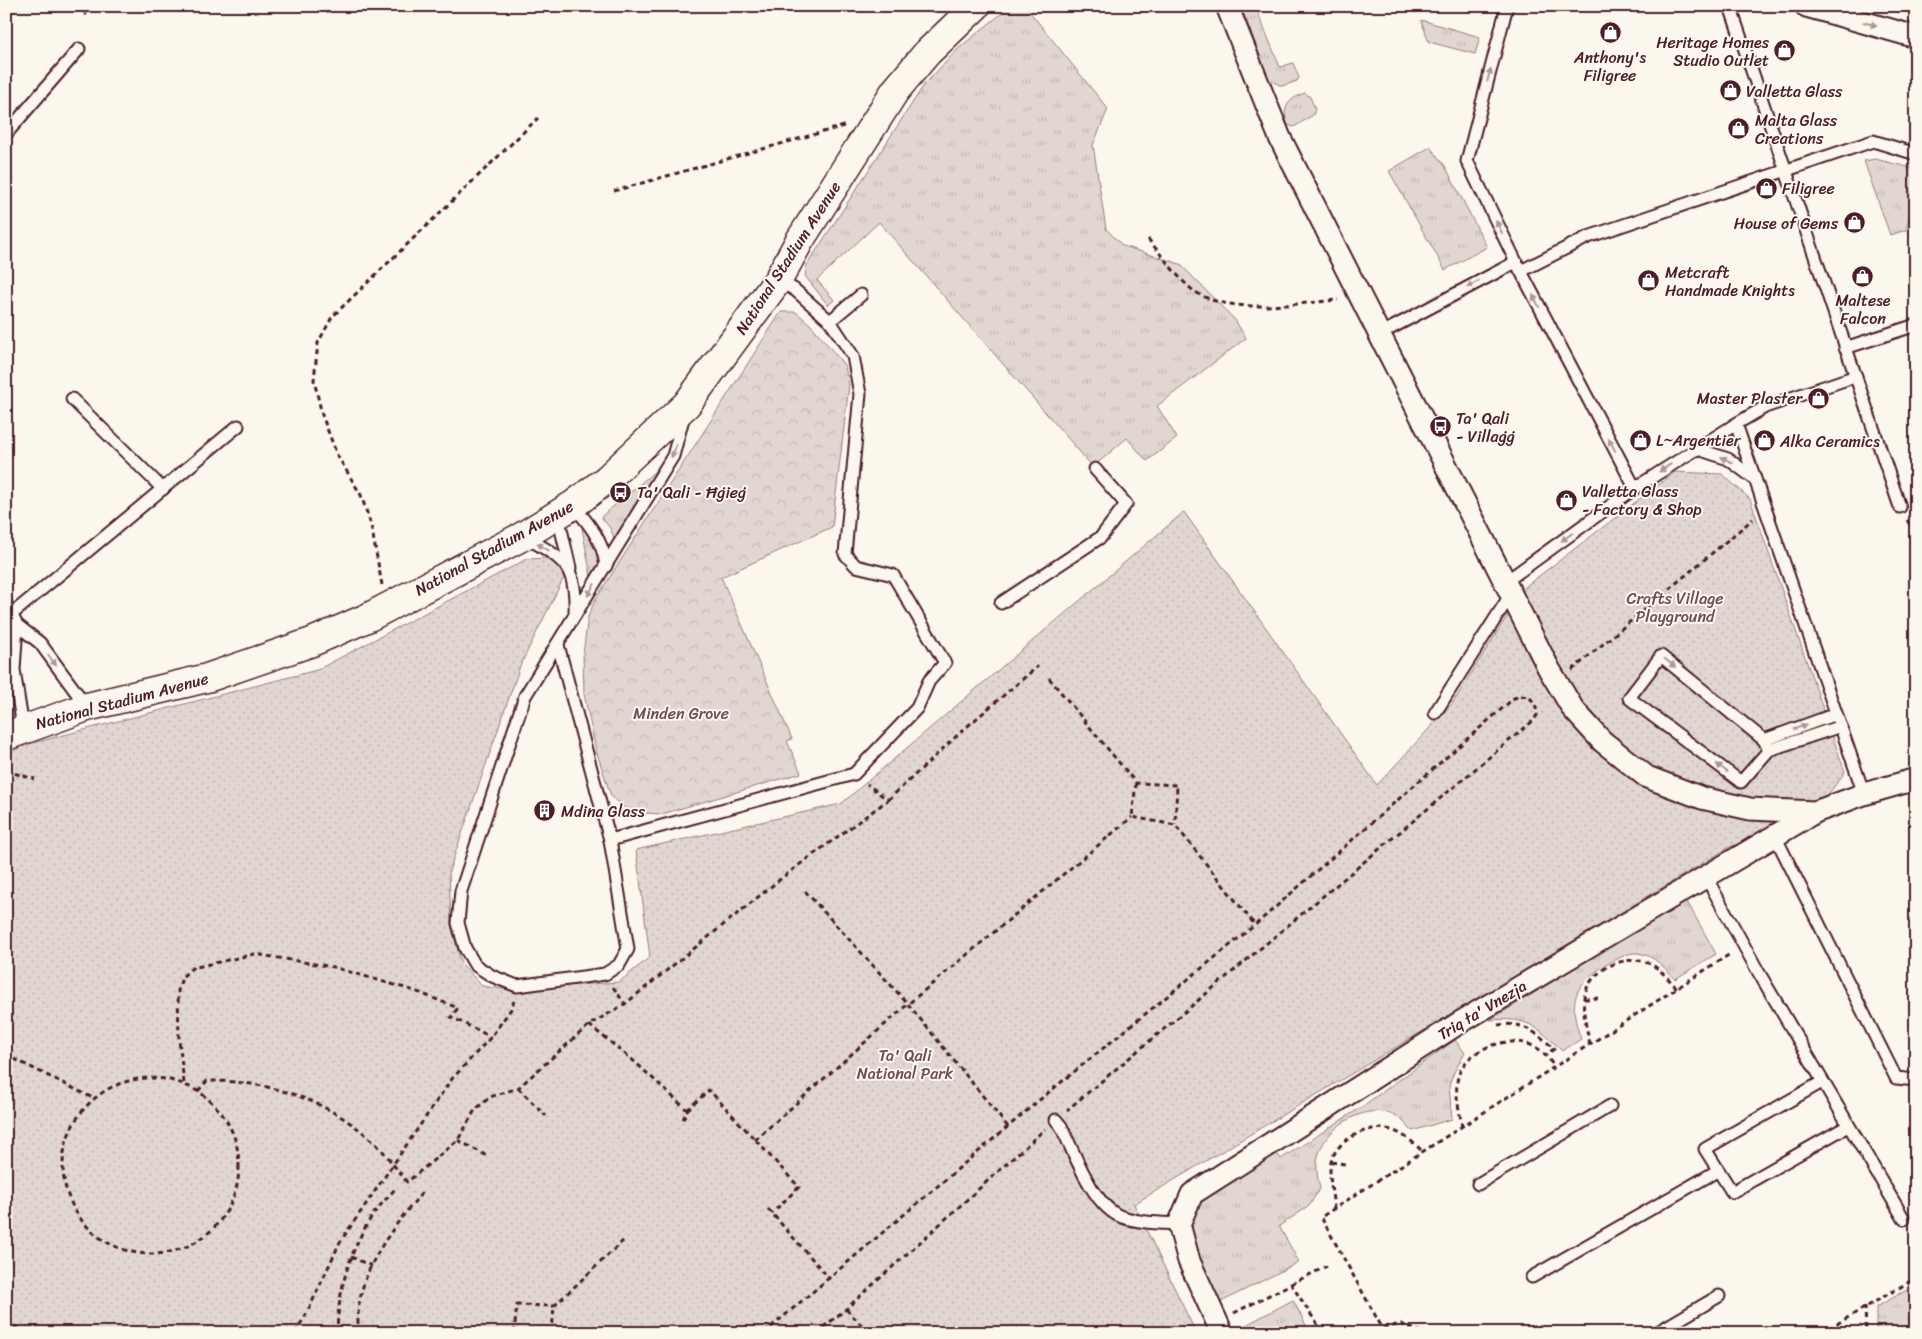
<svg xmlns="http://www.w3.org/2000/svg" width="1922" height="1339" font-family="Sriracha,sans-serif">
	<style>
		.grass { fill: url(#grass-tufts); stroke: #967b7e }
		.forest { fill: url(#forest-crowns); stroke: #967b7e }
		.park { fill: url(#park-dots); stroke: #967b7e }
		.lines { fill: none; stroke-linecap: round; stroke-linejoin: round }
		.service-casing { stroke: #4a1f2b; stroke-width: 15 }
		.minor-casing { stroke: #4a1f2b; stroke-width: 25 }
		.secondary-casing { stroke: #4a1f2b; stroke-width: 31 }
		.path { stroke: #4a1f2b; stroke-width: 3; stroke-dasharray: 5 4; stroke-linecap: butt }
		.service { stroke: #fbf7ec; stroke-width: 11 }
		.minor { stroke: #fbf7ec; stroke-width: 21 }
		.secondary { stroke: #fbf7ec; stroke-width: 28 }
		.oneway { fill: #ab9695 }
		.labels { text-anchor: middle; dominant-baseline: central; stroke-width: 4; stroke-linejoin: round; paint-order: stroke }
		.poi-label { font-size: 16px; fill: #4a1f2b; stroke: #fbf7ec; text-anchor: start }
		.street-label { font-size: 16px; fill: #4a1f2b; stroke: #fbf7ec }
		.park-label { font-size: 16px; fill: #704d54; stroke: #fbf7ec }
	</style>
	<defs>
		<pattern id="grass-tufts" width="24" height="20" patternUnits="userSpaceOnUse" patternTransform="scale(1.25)"><rect width="24" height="20" fill="#e2d7d0"/><path d="M3 7l-1-3M5 7V3M7 7l1-3M15 17l-1-3M17 17v-4M19 17l1-3" fill="none" stroke="#c3b8b3"/></pattern>
		<pattern id="forest-crowns" width="20" height="18" patternUnits="userSpaceOnUse" patternTransform="scale(1.25)"><rect width="20" height="18" fill="#e2d7d0"/><path d="M2 6a3 3 0 1 1 6 0M12 15a3 3 0 1 1 6 0" fill="none" stroke="#c3b8b3"/></pattern>
		<pattern id="park-dots" width="8" height="8" patternUnits="userSpaceOnUse" patternTransform="scale(1.25)"><rect width="8" height="8" fill="#e2d7d0"/><path d="M2 2h.1M6 6h.1" fill="none" stroke="#c3b8b3" stroke-width="1.8" stroke-linecap="round"/></pattern>
	</defs>
	<rect width="100%" height="100%" fill="#fbf7ec"/>
	<filter id="ink" filterUnits="userSpaceOnUse"><feTurbulence type="fractalNoise" baseFrequency=".02" numOctaves="2"/><feDisplacementMap in="SourceGraphic" scale="10" xChannelSelector="R" yChannelSelector="G"/><feConvolveMatrix kernelMatrix="1 2 1 2 8 2 1 2 1" color-interpolation-filters="sRGB"/></filter>
	<g filter="url(#ink)">
		<g class="grass">
			<path d="M1011 6H1025L1108 109 1093 145 1106 229 1123 246 1180 264 1235 320 1246 338 1157 406 1177 438 1147 461 1127 438 1093 467 879 222 817 280 834 300 828 305 805 276 807 265 924 85 959 48Z"/>
			<path d="M1241 6H1255L1280 67 1293 63 1299 78 1297 81 1282 86 1269 80Z"/>
			<path d="M1421 20 1480 37 1475 54 1429 42Z"/>
			<path d="M1305 93 1310 97 1315 109 1313 115 1294 127 1288 125C1281 108 1288 99 1305 93Z"/>
			<path d="M1430 147 1445 166 1487 247 1445 270 1389 171Z"/>
			<path d="M1875 159 1916 169V194L1906 230 1890 235 1864 161Z"/>
			<path d="M667 461 616 542 610 528 601 517Z"/>
			<path d="M582 528 591 533 601 561 592 582Z"/>
			<path d="M1686 900 1716 954 1675 979C1665 968 1654 955 1638 953 1628 952 1618 959 1609 963 1574 983 1567 1001 1581 1039L1562 1051C1537 1026 1528 1017 1490 1020Z"/>
			<path d="M1455 1040 1465 1053 1454 1072 1449 1086 1452 1119 1412 1131C1407 1126 1402 1119 1395 1115 1367 1102 1328 1125 1319 1153 1315 1164 1317 1177 1320 1188L1309 1206 1279 1226 1299 1262 1219 1303 1192 1243 1193 1216 1198 1206 1210 1193 1276 1152 1281 1159 1360 1108Z"/>
			<path d="M1916 1285V1333H1876V1307Z"/>
			<path d="M1293 1300 1310 1333H1231Z"/>
		</g>
		<path class="forest" d="M781 312H796L812 326 845 366 849 385 832 527 721 577 792 739 787 741 801 773 662 814 630 812 611 796 596 750 584 694 583 654 588 617 595 600Z"/>
		<path class="park" d="M1675 472 1722 474 1750 499 1845 772 1815 812 1730 847 1134 1204 1196 1333H6V754L29 744 317 670 527 559 547 558 566 573 520 666 449 871 451 925 461 963 482 986 510 990 619 982 650 957 636 850 841 804 1184 512 1377 785 1452 704 1526 586Z"/>
		<g class="lines">
			<defs>
				<g id="service">
					<path d="M1507 6 1467 161 1516 262 1635 488"/>
					<path d="M1730 6 1900 507"/>
					<path d="M6 134 79 49"/>
					<path d="M1521 271 1588 237 1873 141 1916 154"/>
					<path d="M830 321 861 295"/>
					<path d="M1380 334 1516 262"/>
					<path d="M1845 348 1916 325"/>
					<path d="M72 399 163 489"/>
					<path d="M684 415 673 456 525 696 461 891 458 923 465 948 475 965 492 976 517 986 605 974 619 965 628 949 610 840 854 774 917 708 929 681 945 663 893 575 856 566 845 554 860 394 853 356 830 321 795 290 778 280"/>
					<path d="M1736 424 1864 794"/>
					<path d="M1695 448 1728 459 1755 479"/>
					<path d="M573 505C589 524 603 540 606 566"/>
					<path d="M558 516 570 568"/>
					<path d="M524 536C564 560 577 564 575 615"/>
					<path d="M1505 582 1635 488 1736 424 1765 407 1856 376"/>
					<path d="M1001 603 1101 537 1126 504 1095 469"/>
					<path d="M6 604 17 625 40 643 87 707"/>
					<path d="M12 614 238 426"/>
					<path d="M17 625 14 670 23 728"/>
					<path d="M558 645 610 840"/>
					<path d="M1435 713 1511 594"/>
					<path d="M1764 740 1836 714"/>
					<path d="M1769 750 1764 740 1661 656 1629 698 1741 782 1769 750 1841 726"/>
					<path d="M1775 836 1896 1078 1916 1080"/>
					<path d="M1706 877 1759 973 1904 1219"/>
					<path d="M1822 1082 1705 1149 1732 1192 1848 1126"/>
					<path d="M1056 1120 1061 1126C1074 1152 1093 1207 1122 1217 1141 1223 1160 1223 1179 1224"/>
					<path d="M1478 1184 1610 1106"/>
					<path d="M1532 1277 1717 1171"/>
					<path d="M1656 1333 1719 1296"/>
				</g>
				<g id="minor">
					<path d="M1227 6 1280 138 1549 669 1573 709 1602 741 1647 777 1702 798 1750 809 1815 812"/>
					<path d="M1806 6 1916 37"/>
					<path d="M1222 1333 1189 1261 1179 1224 1192 1194 1459 1023 1815 812 1864 794 1916 779"/>
				</g>
				<path id="secondary" d="M6 736 87 707 207 678 312 642 369 617 523 536 573 505 607 479 687 404 778 280 800 240 895 91 927 53 976 6"/>
			</defs>
			<use href="#service" class="service-casing"/>
			<use href="#minor" class="minor-casing"/>
			<use href="#secondary" class="secondary-casing"/>
			<g class="path">
				<path d="M76 6 87 15"/>
				<path d="M614 191 844 126"/>
				<path d="M1148 239C1160 253 1180 281 1194 291 1229 316 1298 303 1338 300"/>
				<path d="M1907 520 1916 534"/>
				<path d="M382 585 371 525 361 495 337 455 322 415 314 380 318 343 332 317 538 118"/>
				<path d="M1572 670 1753 519"/>
				<path d="M1049 678 1136 783 1177 785 1175 825"/>
				<path d="M6 771 35 779"/>
				<path d="M1136 783 1132 817 1175 825 1255 925"/>
				<path d="M888 800 963 730 1038 666"/>
				<path d="M805 891 908 1004 1008 1127"/>
				<path d="M613 987 625 1004"/>
				<path d="M1584 999 1599 998"/>
				<path d="M589 1025 635 1062 687 1110 682 1122"/>
				<path d="M1498 1025C1522 1021 1538 1033 1554 1049L1544 1056"/>
				<path d="M1590 1044C1587 1030 1582 1012 1584 998 1588 971 1623 953 1648 963 1659 967 1669 980 1677 988"/>
				<path d="M6 1055 93 1098"/>
				<circle cx="151" cy="1166" r="88"/>
				<path d="M184 1083 179 1040 178 991 182 977 192 968 255 954 333 967 415 991 458 1008 451 1017 491 1037"/>
				<path d="M518 1088 546 1116"/>
				<path d="M198 1091 207 1081C271 1080 335 1102 381 1149 390 1159 398 1172 407 1182L458 1140 475 1110 490 1097 518 1088 589 1025 625 1004 788 873 888 800 867 784"/>
				<path d="M687 1110 709 1090 799 1187 772 1213"/>
				<path d="M1462 1127C1460 1112 1454 1092 1458 1077 1466 1047 1511 1034 1535 1047 1543 1051 1549 1060 1554 1066"/>
				<path d="M458 1140 487 1156"/>
				<path d="M755 1140 908 1004 1132 817"/>
				<path d="M1331 1162 1345 1164"/>
				<path d="M768 1209 830 1279"/>
				<path d="M1334 1209C1333 1195 1328 1176 1331 1162 1336 1140 1367 1125 1387 1129 1402 1132 1413 1142 1423 1152"/>
				<path d="M351 1257 372 1266"/>
				<path d="M1291 1284 1327 1266"/>
				<path d="M1865 1306 1866 1333"/>
				<path d="M846 1309 869 1333"/>
				<path d="M1234 1313 1291 1284 1323 1333"/>
				<path d="M6 1322 27 1333"/>
				<path d="M1383 1328 1401 1324 1424 1333"/>
				<path d="M295 1333 307 1313 340 1242 451 1080 491 1037 511 1009 514 1001"/>
				<path d="M337 1333C338 1293 348 1255 369 1221 376 1209 387 1198 396 1188"/>
				<path d="M359 1333C351 1280 390 1230 422 1193"/>
				<path d="M514 1333 517 1305 554 1306"/>
				<path d="M552 1333 554 1306 625 1239"/>
				<path d="M764 1333 1043 1097 1255 925 1514 698C1528 693 1536 699 1537 715L1534 720 1067 1110"/>
				<path d="M816 1333 846 1309 1045 1129"/>
				<path d="M1385 1333 1321 1217 1730 954"/>
				<path d="M1821 1333 1916 1278"/>
			</g>
			<use href="#service" class="service"/>
			<use href="#minor" class="minor"/>
			<use href="#secondary" class="secondary"/>
		</g>
		<defs><path id="oneway-solid" d="M-6-.8H1V-3.2L6.5 0L1 3.2V.8H-6Z" transform="scale(1.25)"/></defs>
		<g class="oneway">
			<use href="#oneway-solid" transform="translate(1870 24) rotate(15)"/>
			<use href="#oneway-solid" transform="translate(1489 75) rotate(-75)"/>
			<use href="#oneway-solid" transform="translate(1499 227) rotate(-116)"/>
			<use href="#oneway-solid" transform="translate(1473 284) rotate(152)"/>
			<use href="#oneway-solid" transform="translate(1536 301) rotate(-118)"/>
			<use href="#oneway-solid" transform="translate(1612 445) rotate(-118)"/>
			<use href="#oneway-solid" transform="translate(674 451) rotate(111)"/>
			<use href="#oneway-solid" transform="translate(1727 460) rotate(-153)"/>
			<use href="#oneway-solid" transform="translate(1665 468) rotate(147)"/>
			<use href="#oneway-solid" transform="translate(1567 537) rotate(144)"/>
			<use href="#oneway-solid" transform="translate(543 547) rotate(-149)"/>
			<use href="#oneway-solid" transform="translate(591 590) rotate(121)"/>
			<use href="#oneway-solid" transform="translate(52 660) rotate(53)"/>
			<use href="#oneway-solid" transform="translate(1670 663) rotate(39)"/>
			<use href="#oneway-solid" transform="translate(1800 727) rotate(-19)"/>
			<use href="#oneway-solid" transform="translate(1722 768) rotate(-143)"/>
		</g>
	</g>
	<defs>
		<symbol id="shop-disc" viewBox="-11 -11 22 22"><circle r="9.5" fill="#4a1f2b" stroke="#fbf7ec"/><path d="M-5-2.5h2.3a2.7 3.5 0 0 1 5.4 0H5L5.5 6h-11ZM-1.5-2.5h3a1.5 2.3 0 0 0-3 0Z" fill="#fff"/></symbol>
		<symbol id="bus-disc" viewBox="-11 -11 22 22"><circle r="9.5" fill="#4a1f2b" stroke="#fbf7ec"/><path d="M-5-6H5V4H4V6H2V4H-2V6H-4V4H-5ZM-3.5-4V0h7V-4ZM-3.5 1.2v1.5H-2V1.2ZM2 1.2v1.5H3.5V1.2Z" fill="#fff"/></symbol>
		<symbol id="building-disc" viewBox="-11 -11 22 22"><circle r="9.5" fill="#4a1f2b" stroke="#fbf7ec"/><path d="M-4-6H4V6H1V3H-1V6H-4ZM-2.5-4.3h1.7v1.8h-1.7ZM.8-4.3h1.7v1.8H.8ZM-2.5-1h1.7V.8h-1.7ZM.8-1h1.7V.8H.8Z" fill="#fff"/></symbol>
	</defs>
	<g fill-rule="evenodd">
		<use href="#shop-disc" x="1598" y="20" width="25" height="25"/>
		<use href="#shop-disc" x="1772" y="38" width="25" height="25"/>
		<use href="#shop-disc" x="1718" y="78" width="25" height="25"/>
		<use href="#shop-disc" x="1726" y="116" width="25" height="25"/>
		<use href="#shop-disc" x="1754" y="176" width="25" height="25"/>
		<use href="#shop-disc" x="1842" y="210" width="25" height="25"/>
		<use href="#shop-disc" x="1850" y="264" width="25" height="25"/>
		<use href="#shop-disc" x="1636" y="268" width="25" height="25"/>
		<use href="#shop-disc" x="1806" y="386" width="25" height="25"/>
		<use href="#bus-disc" x="1428" y="414" width="25" height="25"/>
		<use href="#shop-disc" x="1628" y="428" width="25" height="25"/>
		<use href="#shop-disc" x="1752" y="428" width="25" height="25"/>
		<use href="#bus-disc" x="608" y="480" width="25" height="25"/>
		<use href="#shop-disc" x="1554" y="488" width="25" height="25"/>
		<use href="#building-disc" x="532" y="798" width="25" height="25"/>
	</g>
	<g class="labels">
		<g class="poi-label">
			<text x="1769" y="42" text-anchor="end">Heritage Homes<tspan x="1769" dy="18">Studio Outlet</tspan></text>
			<text x="1610" y="57" text-anchor="middle">Anthony's<tspan x="1610" dy="18">Filigree</tspan></text>
			<text x="1746" y="91">Valletta Glass</text>
			<text x="1755" y="120">Malta Glass<tspan x="1755" dy="18">Creations</tspan></text>
			<text x="1782" y="188">Filigree</text>
			<text x="1838" y="223" text-anchor="end">House of Gems</text>
			<text x="1665" y="272">Metcraft<tspan x="1665" dy="18">Handmade Knights</tspan></text>
			<text x="1863" y="300" text-anchor="middle">Maltese<tspan x="1863" dy="18">Falcon</tspan></text>
			<text x="1802" y="398" text-anchor="end">Master Plaster</text>
			<text x="1456" y="418">Ta' Qali<tspan x="1456" dy="18">- Villaġġ</tspan></text>
			<text x="1656" y="440">L~Argentier</text>
			<text x="1780" y="441">Alka Ceramics</text>
			<text x="1582" y="491">Valletta Glass<tspan x="1582" dy="18">- Factory &amp; Shop</tspan></text>
			<text x="637" y="492">Ta' Qali - Ħġieġ</text>
			<text x="561" y="811">Mdina Glass</text>
		</g>
		<g class="street-label">
			<text transform="translate(788 258) rotate(-57)">National Stadium Avenue</text>
			<text transform="translate(494 548) rotate(-29)">National Stadium Avenue</text>
			<text transform="translate(122 701) rotate(-15)">National Stadium Avenue</text>
			<text transform="translate(1482 1010) rotate(-31)">Triq ta' Vnezja</text>
		</g>
		<g class="park-label">
			<text x="1675" y="598">Crafts Village<tspan x="1675" dy="18">Playground</tspan></text>
			<text x="681" y="713">Minden Grove</text>
			<text x="905" y="1055">Ta' Qali<tspan x="905" dy="18">National Park</tspan></text>
		</g>
	</g>
	<rect width="1922" height="1339" fill="none" stroke="#fbf7ec" stroke-width="25"/>
	<rect x="12" y="12" width="1897" height="1314" fill="none" stroke="#4a1f2b" stroke-width="2" filter="url(#ink)"/>
</svg>
